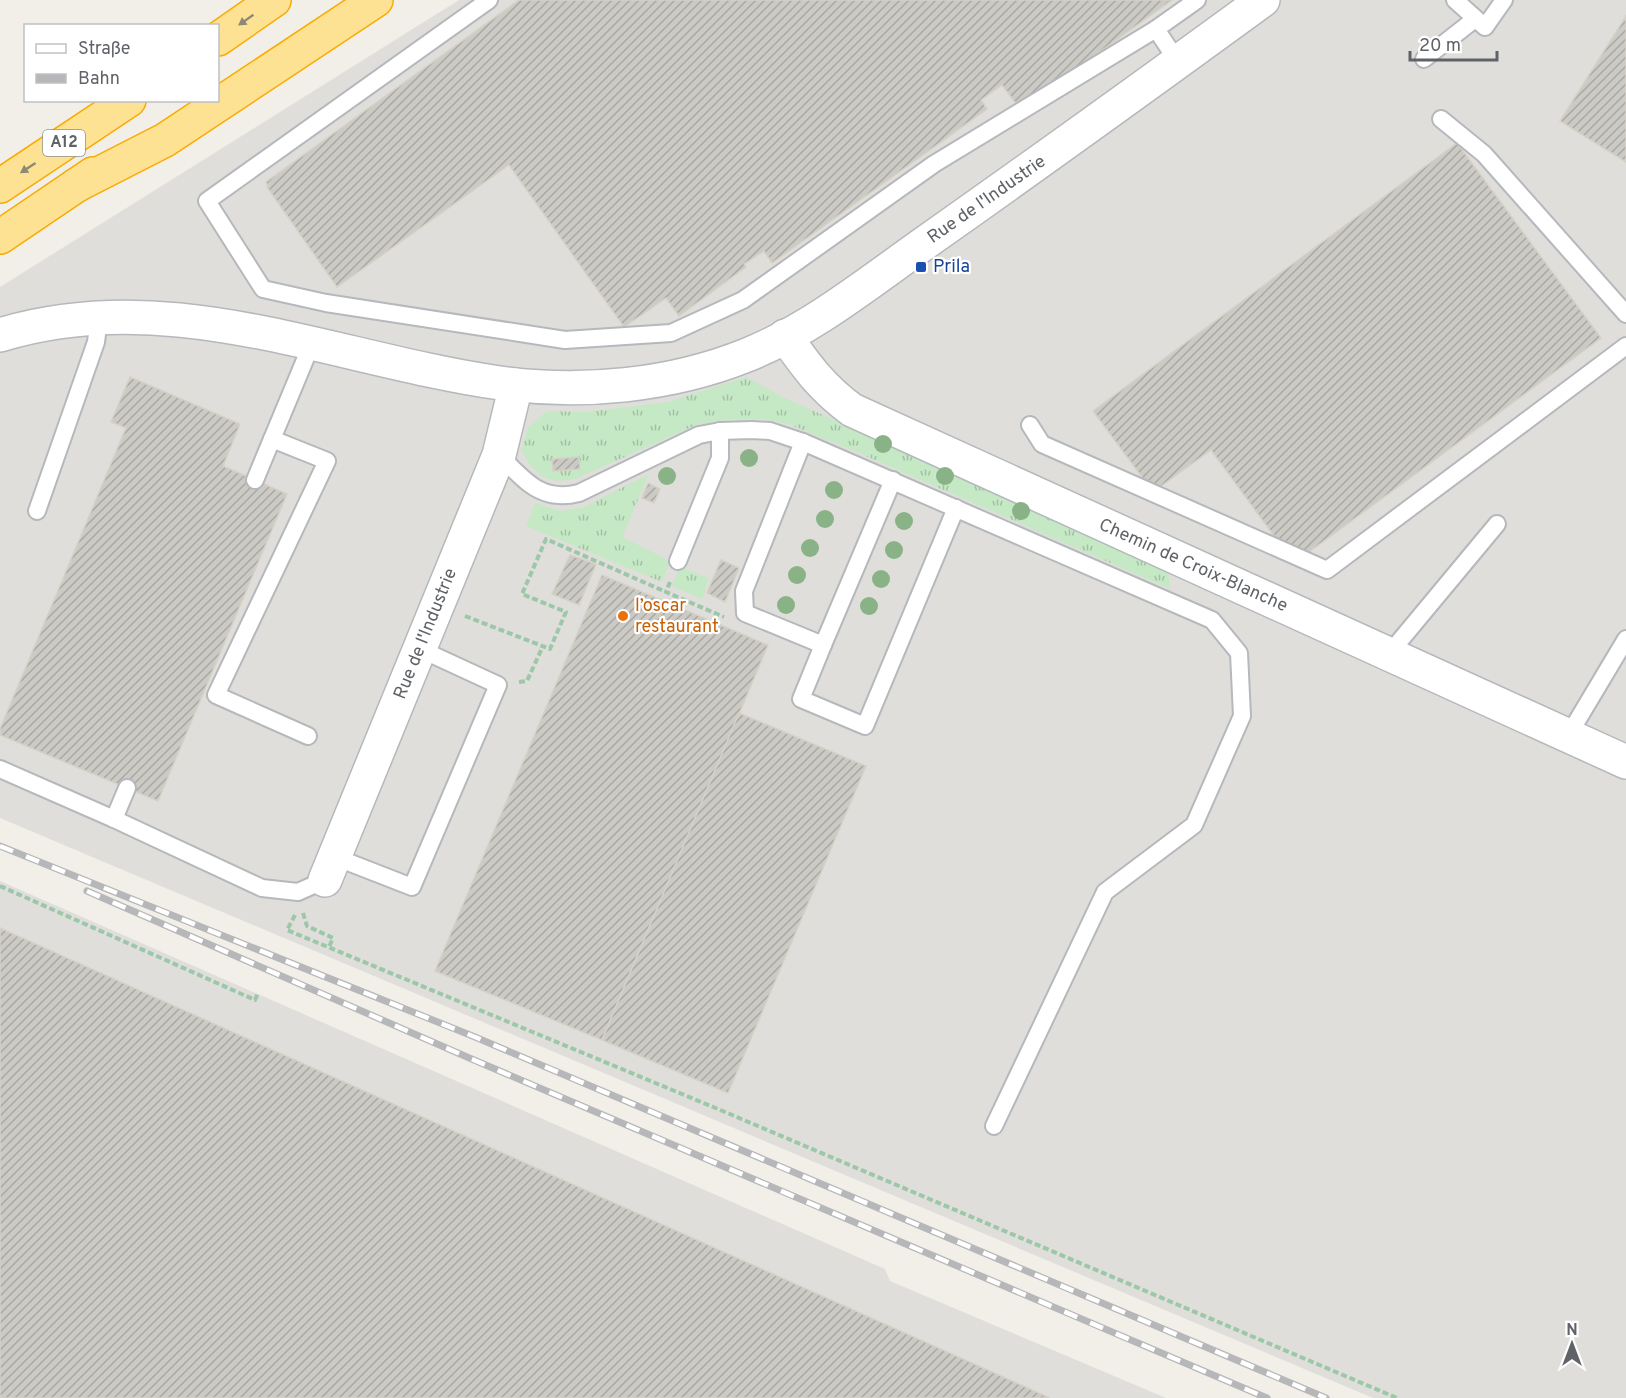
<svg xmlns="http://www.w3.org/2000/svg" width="1626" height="1398" font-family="Overpass,sans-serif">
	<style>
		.industrial { fill: #e0deda }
		.grass { fill: url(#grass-tufts) }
		.building { fill: url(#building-hatch); stroke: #d6d1c6; stroke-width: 1.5 }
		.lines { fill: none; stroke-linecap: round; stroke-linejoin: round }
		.lane-casing { stroke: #b5b8bc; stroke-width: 20 }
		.street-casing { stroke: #b5b8bc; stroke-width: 36 }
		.highway-casing { stroke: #f9ab00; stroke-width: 36 }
		.path { stroke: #9cc7a9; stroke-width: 4; stroke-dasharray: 6 3; stroke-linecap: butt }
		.lane { stroke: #fff; stroke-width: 16 }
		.street { stroke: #fff; stroke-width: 33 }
		.highway { stroke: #fde293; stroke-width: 33 }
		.rail-casing { stroke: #b6b7b8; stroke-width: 7 }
		.rail { stroke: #fff; stroke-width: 4.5; stroke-dasharray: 14; stroke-linecap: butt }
		.tree { fill: #89b387 }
		.oneway { fill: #8e8975 }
		.transit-dot { fill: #1a4fb4; stroke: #fff; stroke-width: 2 }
		.food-dot { fill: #e8710a; stroke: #fff; stroke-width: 2 }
		.labels { text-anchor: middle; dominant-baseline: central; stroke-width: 4.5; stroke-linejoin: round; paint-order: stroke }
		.shield { fill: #fff; stroke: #8f9295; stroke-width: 1.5 }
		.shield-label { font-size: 16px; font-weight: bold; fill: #5f6368 }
		.street-label { font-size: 18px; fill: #5f6368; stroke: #fff }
		.transit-label { font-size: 18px; fill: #164399; stroke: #fff; text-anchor: start }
		.food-label { font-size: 18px; fill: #c56008; stroke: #fff; text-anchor: start }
	</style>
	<defs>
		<pattern id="grass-tufts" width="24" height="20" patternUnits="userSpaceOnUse" patternTransform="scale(1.5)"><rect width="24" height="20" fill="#c5e8c5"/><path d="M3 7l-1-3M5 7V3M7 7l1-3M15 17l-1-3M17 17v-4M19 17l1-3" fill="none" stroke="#a3c0a4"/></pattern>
		<pattern id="building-hatch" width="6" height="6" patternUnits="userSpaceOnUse" patternTransform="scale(1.5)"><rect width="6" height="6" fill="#cccac5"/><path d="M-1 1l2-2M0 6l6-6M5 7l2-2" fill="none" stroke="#a9a8a4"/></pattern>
	</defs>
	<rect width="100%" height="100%" fill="#f1efe8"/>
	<g class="industrial">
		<path d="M459 0H1626V1398H1373L0 818V287Z"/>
		<path d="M0 881 885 1269 890 1281 1166 1398H0Z"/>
	</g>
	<g class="grass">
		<path d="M746 377 787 399 1168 566 1170 589 852 450 791 425 765 419H733L698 424 575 479C545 485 536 475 521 451L528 427 547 411 585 412 668 402Z"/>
		<path d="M649 474 622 537 670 561 662 582 526 526 535 503 561 511 584 507Z"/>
		<path d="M680 567 709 578 702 599 672 586Z"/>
	</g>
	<g class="building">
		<path d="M519 0H1172L1020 109 1002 85 981 100 987 109 772 263 764 251 744 264 746 267 679 316 666 298 624 327 509 165 337 287 267 187 268 186 266 182Z"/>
		<path d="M1626 16V162L1560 121Z"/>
		<path d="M1457 143 1601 338 1294 563 1211 450 1153 492 1093 411Z"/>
		<path d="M130 377 240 424 223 466 287 494 158 801 0 735V729L126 428 111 422Z"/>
		<path d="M579 457 580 469 553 471 552 459Z"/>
		<path d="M648 483 660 489 654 503 642 498Z"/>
		<path d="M570 555 596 564 579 605 552 594Z"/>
		<path d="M721 560 739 568 725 602 707 593Z"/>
		<path d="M602 575 768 645 602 1040 435 971Z"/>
		<path d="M739 713 866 766 728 1093 602 1040Z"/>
		<path d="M0 928 1050 1398H0Z"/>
	</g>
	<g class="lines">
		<defs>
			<g id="lane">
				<path d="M489 0 207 201 263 289 326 303 565 340 671 333 743 300 934 164 1156 29 1178 62"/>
				<path d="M1455 0 1485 27 1504 0"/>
				<path d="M1156 29 1197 0"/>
				<path d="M1424 59 1475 19"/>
				<path d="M1441 119 1484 154 1626 314"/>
				<path d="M1030 425 1042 444 1327 570 1626 346"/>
				<path d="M272 439 327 461 216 695 308 736"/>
				<path d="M803 442 744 591 745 613 823 645 893 480"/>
				<path d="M499 455C524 479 540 503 579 493L699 435 720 431 752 430 770 431 803 442 1212 620 1239 653 1242 716 1194 825 1105 892 994 1126"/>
				<path d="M255 480 312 343"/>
				<path d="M37 511 96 342 99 318"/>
				<path d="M678 561 720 458V431"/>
				<path d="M823 645 801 699 865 726 956 508"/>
				<path d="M1388 655 1497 524"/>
				<path d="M1568 736 1626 639"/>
				<path d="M0 769 114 819 262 888 298 892 325 880"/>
				<path d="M114 819 127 788"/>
				<path d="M335 857 412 887 498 685 420 649"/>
			</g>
			<g id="street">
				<path d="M0 335C170 283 333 359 500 383 582 394 670 386 747 355 812 329 872 280 929 240 1041 161 1152 81 1263 0"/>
				<path d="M785 336C807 367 821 387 852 410L1626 762"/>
				<path d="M325 880 499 455 516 385"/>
			</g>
			<g id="highway">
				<path d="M218 39 274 0"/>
				<path d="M0 186 129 100"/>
				<path d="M75 186 165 140 376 0"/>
				<path d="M0 237 93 174"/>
			</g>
		</defs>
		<use href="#lane" class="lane-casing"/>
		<use href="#street" class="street-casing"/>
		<use href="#highway" class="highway-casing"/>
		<g class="path">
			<path d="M670 582 666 592 724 617"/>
			<path d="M465 616 550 649 566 612 522 594 546 539 666 592"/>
			<path d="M519 682 527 681 543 646"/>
			<path d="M0 886 255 1000 258 993"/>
			<path d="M303 913 307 926 333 938 329 947"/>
			<path d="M295 915 287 930 718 1109 1397 1398"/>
		</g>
		<use href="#lane" class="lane"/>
		<use href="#street" class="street"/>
		<use href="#highway" class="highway"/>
		<defs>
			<g id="rail">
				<path d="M0 846 475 1037 1326 1398"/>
				<path d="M87 891 467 1057 1267 1398"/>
			</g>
		</defs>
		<use href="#rail" class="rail-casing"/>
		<use href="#rail" class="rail"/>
	</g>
	<g class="tree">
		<circle cx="883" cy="444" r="9"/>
		<circle cx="749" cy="458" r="9"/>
		<circle cx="667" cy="476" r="9"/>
		<circle cx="945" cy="476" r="9"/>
		<circle cx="834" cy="490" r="9"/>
		<circle cx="1021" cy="511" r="9"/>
		<circle cx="825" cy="519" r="9"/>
		<circle cx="904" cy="521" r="9"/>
		<circle cx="810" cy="548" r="9"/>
		<circle cx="894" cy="550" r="9"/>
		<circle cx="797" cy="575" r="9"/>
		<circle cx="881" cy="579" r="9"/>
		<circle cx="786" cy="605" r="9"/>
		<circle cx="869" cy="606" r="9"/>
	</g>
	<defs><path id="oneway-solid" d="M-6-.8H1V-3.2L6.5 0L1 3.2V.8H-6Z" transform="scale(1.5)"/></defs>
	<g class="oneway">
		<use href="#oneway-solid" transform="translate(246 20) rotate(145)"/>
		<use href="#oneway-solid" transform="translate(28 168) rotate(147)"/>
	</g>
	<rect class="transit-dot" x="915" y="261" width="12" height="12" rx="3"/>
	<circle class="food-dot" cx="623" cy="616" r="6"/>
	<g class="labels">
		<rect class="shield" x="43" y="130" width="42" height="26" rx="4.5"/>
		<g class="shield-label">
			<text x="64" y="143">A12</text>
		</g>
		<g class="street-label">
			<text transform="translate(987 200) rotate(-35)">Rue de l'Industrie</text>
			<text transform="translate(1193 566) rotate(24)">Chemin de Croix-Blanche</text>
			<text transform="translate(426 634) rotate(-68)">Rue de l'Industrie</text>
		</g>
		<g class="transit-label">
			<text x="933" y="267">Prila</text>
		</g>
		<g class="food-label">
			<text x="635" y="606">l’oscar<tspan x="635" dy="21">restaurant</tspan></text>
		</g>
	</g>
	<rect x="24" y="24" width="195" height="78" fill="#ffffff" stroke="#bfc1c3" stroke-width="1.5"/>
	<rect x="36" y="44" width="30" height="9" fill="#ffffff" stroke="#bfc1c3" stroke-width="1.5"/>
	<text x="78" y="54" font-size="18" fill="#5f6368">Straße</text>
	<rect x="36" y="74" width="30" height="9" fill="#b6b7b8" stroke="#bfc1c3" stroke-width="1.5"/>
	<text x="78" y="84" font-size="18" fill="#5f6368">Bahn</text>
	<g transform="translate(1572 1344)" stroke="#ffffff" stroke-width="4.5" paint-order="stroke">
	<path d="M0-4.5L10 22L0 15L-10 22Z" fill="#5f6368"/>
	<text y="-9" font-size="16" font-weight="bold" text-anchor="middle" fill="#5f6368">N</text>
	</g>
	<path d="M1410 51v9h87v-9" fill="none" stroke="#5f6368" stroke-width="3"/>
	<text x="1419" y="51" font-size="18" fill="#5f6368" stroke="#ffffff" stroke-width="4.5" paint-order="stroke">20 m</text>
</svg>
